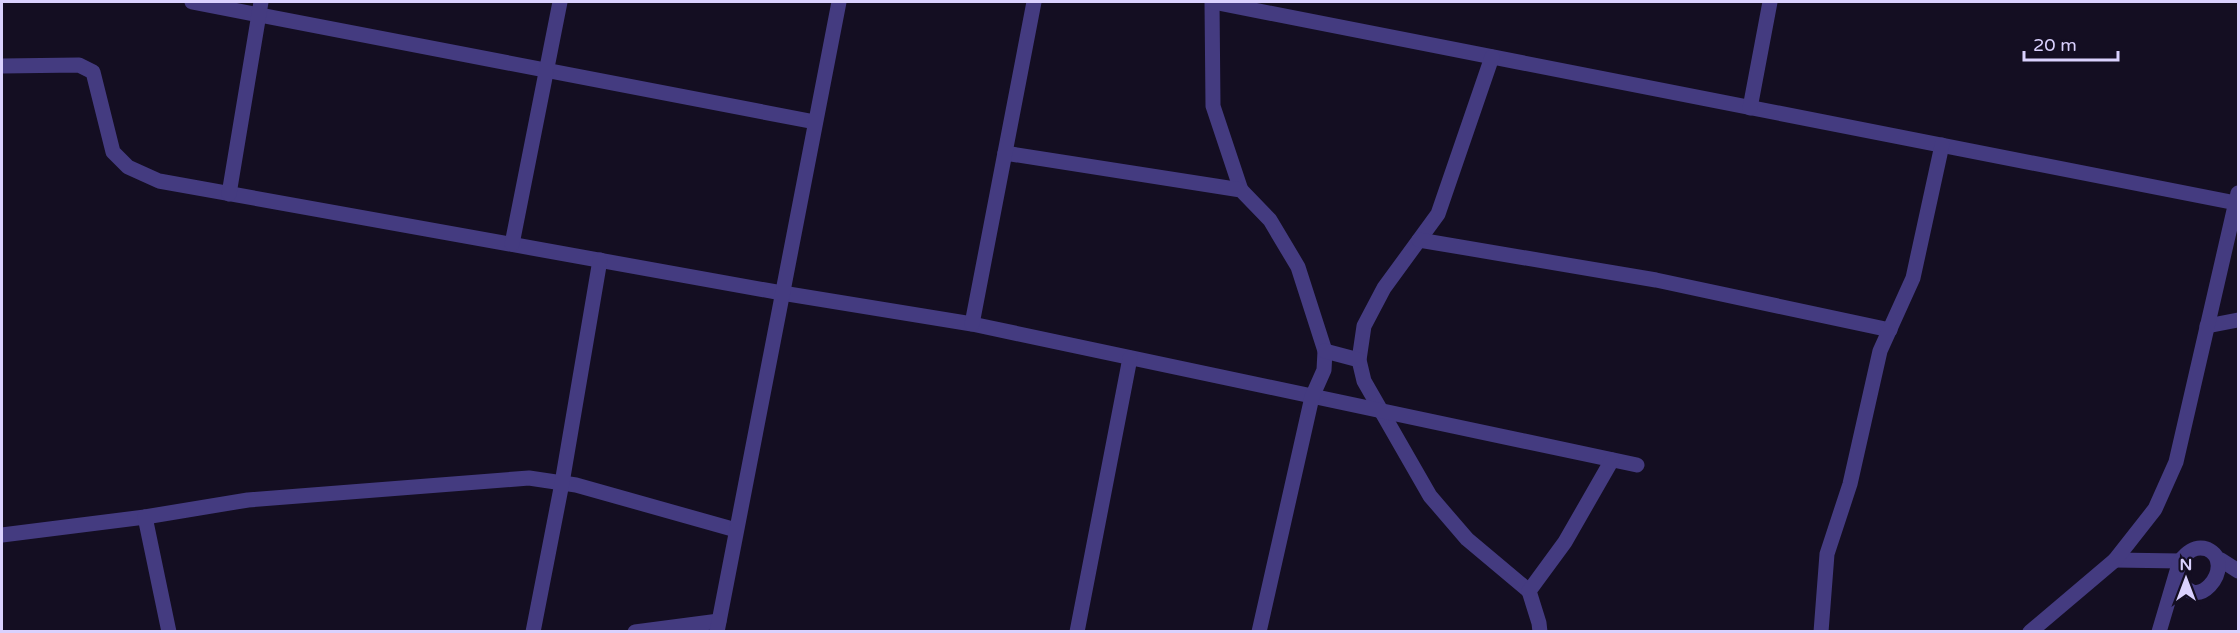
<svg xmlns="http://www.w3.org/2000/svg" width="2240" height="633" font-family="'Varela Round',sans-serif">
	<style>
		.lines { fill: none; stroke-linecap: round; stroke-linejoin: round }
		.street { stroke: #443b80; stroke-width: 15 }
	</style>
	<rect width="100%" height="100%" fill="#140e22"/>
	<g class="lines">
		<g class="street">
			<path d="M192 2 815 122"/>
			<path d="M1212 2 1213 106 1241 190"/>
			<path d="M1213 2 2236 203"/>
			<path d="M1492 57 1438 214 1384 288 1364 326 1359 360 1364 381 1430 496 1467 539 1529 591"/>
			<path d="M2 66 79 65 93 72 113 152 128 167 159 181 782 293 972 324 1637 465"/>
			<path d="M1750 108 1770 2"/>
			<path d="M1005 153 1241 190 1270 220 1298 267 1325 351 1324 370 1312 397 1259 632"/>
			<path d="M229 194 261 2"/>
			<path d="M1419 240 1656 280 1890 330"/>
			<path d="M512 244 560 2"/>
			<path d="M972 324 1034 2"/>
			<path d="M2207 326 2238 320"/>
			<path d="M1325 351 1359 360"/>
			<path d="M2 535 145 517"/>
			<path d="M2115 560 2180 561"/>
			<path d="M2221 560 2238 571"/>
			<path d="M169 632 145 517 248 500 529 478 576 485 736 530"/>
			<path d="M533 632 562 483 600 260"/>
			<path d="M635 632 719 621"/>
			<path d="M717 632 839 2"/>
			<path d="M1077 632 1130 358"/>
			<path d="M1540 632 1539 623 1529 591 1565 542 1612 460"/>
			<path d="M1821 632 1827 554 1850 484 1880 351 1913 278 1942 145"/>
			<path d="M2030 632 2115 560 2155 509 2176 462 2238 193"/>
			<path d="M2159 632 2180 561C2187 552 2195 545 2207 549 2240 564 2191 624 2178 571"/>
		</g>
	</g>
	<rect width="2240" height="633" fill="none" stroke="#dad1fe" stroke-width="6"/>
	<g transform="translate(2186 579)" stroke="#140e22" stroke-width="4.5" paint-order="stroke">
	<path d="M0-4.5L10 22L0 15L-10 22Z" fill="#dad1fe"/>
	<text y="-9" font-size="16" font-weight="bold" text-anchor="middle" fill="#dad1fe">N</text>
	</g>
	<path d="M2024 51v9h94v-9" fill="none" stroke="#dad1fe" stroke-width="3"/>
	<text x="2033" y="51" font-size="18" fill="#dad1fe" stroke="#140e22" stroke-width="4.5" paint-order="stroke">20 m</text>
</svg>
